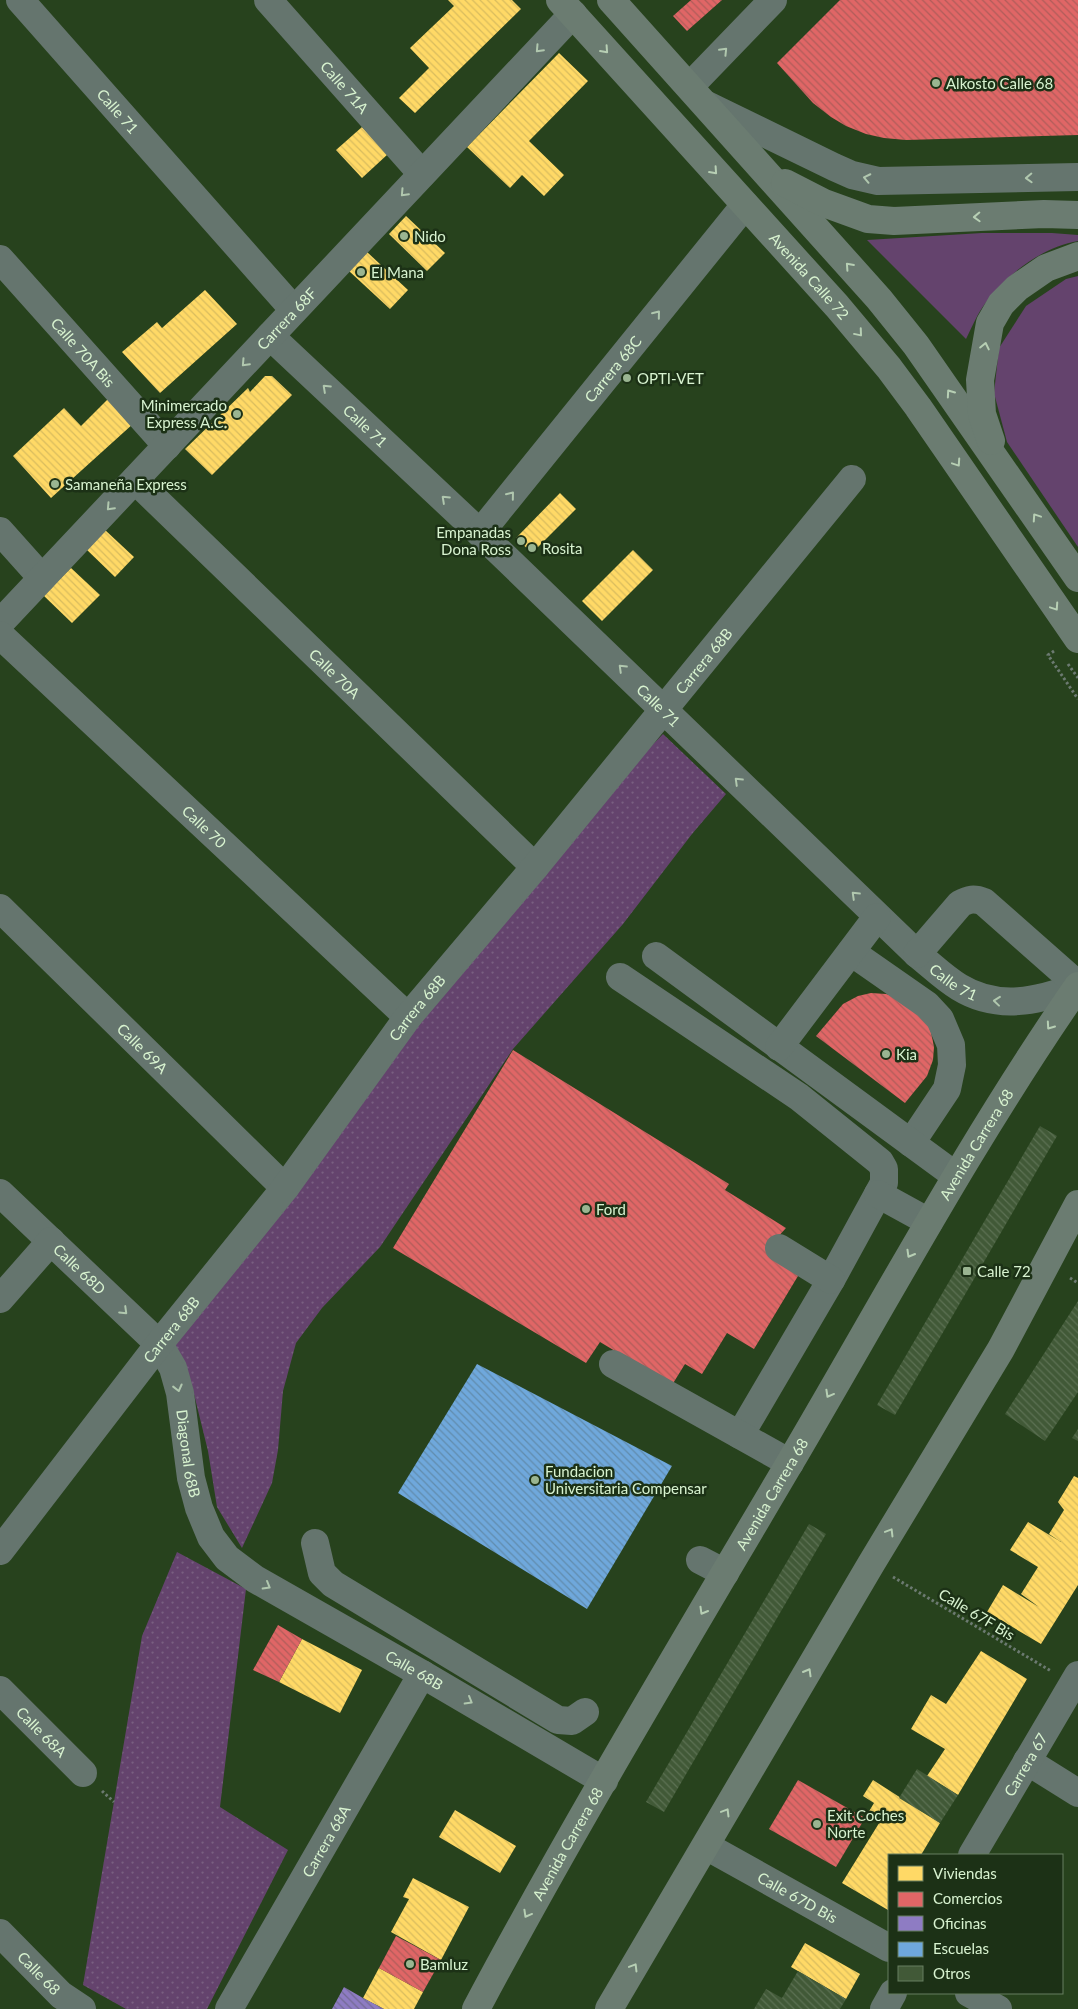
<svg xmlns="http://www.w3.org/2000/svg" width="1078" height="2009" font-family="Lato,sans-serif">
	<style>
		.green { fill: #64436d }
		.park { fill: url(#park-dots) }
		.homes { fill: url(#homes-back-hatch) }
		.shops { fill: url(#shops-back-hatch) }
		.offices { fill: url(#offices-back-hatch) }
		.schools { fill: url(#schools-back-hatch) }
		.building { fill: url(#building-back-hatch) }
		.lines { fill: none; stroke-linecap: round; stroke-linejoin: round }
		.path { stroke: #6c7a71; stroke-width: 3; stroke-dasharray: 2.5 2.5; stroke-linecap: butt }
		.minor { stroke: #65756e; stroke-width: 28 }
		.major { stroke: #6b7c71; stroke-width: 28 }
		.oneway { stroke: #b0c7ae }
		.oneway2 { stroke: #b7cfb4 }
		.poi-dot { fill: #9ab591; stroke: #1c3116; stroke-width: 2 }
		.labels { text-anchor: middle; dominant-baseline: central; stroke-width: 5; stroke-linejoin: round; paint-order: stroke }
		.poi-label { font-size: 15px; fill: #d8f3d0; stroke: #1c3116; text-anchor: start }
		.street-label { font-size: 15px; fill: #d8f3d0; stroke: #1c3116 }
	</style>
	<defs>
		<pattern id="park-dots" width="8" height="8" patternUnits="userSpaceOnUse" patternTransform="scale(1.25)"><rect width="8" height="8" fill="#64436d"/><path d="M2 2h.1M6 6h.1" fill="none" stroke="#795f81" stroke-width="1.8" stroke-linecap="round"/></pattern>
		<pattern id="homes-back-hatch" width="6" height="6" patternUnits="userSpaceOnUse" patternTransform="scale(1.25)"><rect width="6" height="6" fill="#ffd966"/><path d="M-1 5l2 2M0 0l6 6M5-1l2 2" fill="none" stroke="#d9bc5e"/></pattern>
		<pattern id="shops-back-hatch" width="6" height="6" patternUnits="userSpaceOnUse" patternTransform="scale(1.25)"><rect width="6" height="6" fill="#e06666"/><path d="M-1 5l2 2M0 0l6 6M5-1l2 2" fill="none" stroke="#b05d5a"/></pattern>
		<pattern id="offices-back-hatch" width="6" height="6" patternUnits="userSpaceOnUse" patternTransform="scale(1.25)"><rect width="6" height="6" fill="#8e7cc3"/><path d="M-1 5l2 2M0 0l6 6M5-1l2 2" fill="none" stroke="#736a94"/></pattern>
		<pattern id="schools-back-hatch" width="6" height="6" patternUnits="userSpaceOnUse" patternTransform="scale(1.25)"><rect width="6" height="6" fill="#6fa8dc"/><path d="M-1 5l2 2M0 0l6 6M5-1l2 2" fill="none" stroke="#618cad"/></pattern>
		<pattern id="building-back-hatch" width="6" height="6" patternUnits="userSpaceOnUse" patternTransform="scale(1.25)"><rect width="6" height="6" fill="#415937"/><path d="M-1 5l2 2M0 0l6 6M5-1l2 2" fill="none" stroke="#5c7153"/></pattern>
	</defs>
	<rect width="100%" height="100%" fill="#27421d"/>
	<g class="green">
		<path d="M982 233H1052L1078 235V241C1041 247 1002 278 982 308 976 317 971 329 966 339L867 240Z"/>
		<path d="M1078 276V547L1007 442 994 393 999 348 1026 306 1066 279Z"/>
	</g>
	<g class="park">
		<path d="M663 734 726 794 692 834 623 924 513 1049 380 1247 322 1308 296 1343 283 1391 278 1450 272 1483 242 1548 217 1507 208 1451 192 1386 171 1339 415 1021 622 776Z"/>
		<path d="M177 1552 246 1589 220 1807 288 1850 207 2009H126L83 1985 142 1636Z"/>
	</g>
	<g class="homes">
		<path d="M448 0H512L521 9 415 113 399 98 429 68 410 48 454 6Z"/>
		<path d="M559 53 588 81 529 141 564 175 544 196 522 175 510 188 467 147Z"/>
		<path d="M362 127 388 154 362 178 336 150Z"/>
		<path d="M406 216 445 253 427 271 389 234Z"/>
		<path d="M367 252 408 290 390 309 349 271Z"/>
		<path d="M205 290 237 324 160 393 122 352 157 322 162 328Z"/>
		<path d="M265 376H272L292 395 212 475 185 449 248 388 250 392Z"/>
		<path d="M109 398 134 423 51 498 13 456 64 408 81 426Z"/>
		<path d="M560 493 576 509 532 553 516 538Z"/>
		<path d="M104 529 134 557 115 577 85 548Z"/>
		<path d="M633 550 653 570 602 621 582 601Z"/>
		<path d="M71 568 100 595 72 623 43 595Z"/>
		<path d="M1074 1476 1078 1478V1585L1041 1644 987 1612 1003 1585 1039 1607 1021 1594 1038 1567 1010 1550 1028 1522 1061 1542 1049 1534 1064 1510 1058 1502Z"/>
		<path d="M302 1639 362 1670 340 1713 279 1682Z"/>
		<path d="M981 1651 1027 1679 958 1795 927 1776 945 1749 911 1729 931 1695 946 1704Z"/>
		<path d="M873 1780 940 1823 921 1855H889V1907L888 1910 842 1883 881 1820 865 1818 874 1803 863 1796Z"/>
		<path d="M455 1810 516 1846 500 1873 439 1837Z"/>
		<path d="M413 1878 469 1907 441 1960 391 1932 409 1899 403 1897Z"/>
		<path d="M805 1943 860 1974 846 1999 791 1967Z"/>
		<path d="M379 1968 423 1992 414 2009H384L363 1998Z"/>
	</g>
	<g class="shops">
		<path d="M691 0H722L687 31 673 16Z"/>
		<path d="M840 0H1078V135L906 140 884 138 866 134 846 126 831 117 813 103 777 63Z"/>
		<path d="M871 993 886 994 901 998 926 1020 931 1032 934 1047 933 1060 927 1076 905 1103 816 1036 843 1004 858 996Z"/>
		<path d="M513 1050 729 1184 725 1190 786 1228 766 1250 801 1271 754 1349 727 1333 702 1374 685 1364 672 1385 600 1342 586 1363 393 1248Z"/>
		<path d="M278 1625 302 1639 279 1682 253 1670Z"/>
		<path d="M798 1780 865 1818 836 1867 769 1829Z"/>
		<path d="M396 1936 441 1960 423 1992 379 1968Z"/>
	</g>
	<path class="offices" d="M344 1987 363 1998 384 2009H332Z"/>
	<path class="schools" d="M477 1364 672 1466 587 1609 398 1493Z"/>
	<g class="building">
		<path d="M1040 1126 1057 1136 895 1415 877 1405Z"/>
		<path d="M1078 1301V1392L1045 1441 1005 1414Z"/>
		<path d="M1078 1429V1441L1072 1438Z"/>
		<path d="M809 1524 826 1534 664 1812 646 1802Z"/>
		<path d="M917 1769 958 1795 940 1823 899 1798Z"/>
		<path d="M798 1971 846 1999 840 2009H754L766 1989 782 1998Z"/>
	</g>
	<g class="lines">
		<g class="path">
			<path d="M1054 651 1048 655 1078 699"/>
			<path d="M1068 664 1078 678"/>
			<path d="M1070 1278 1078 1283"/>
			<path d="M893 1577 1051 1671"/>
			<path d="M102 1791 114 1802"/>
		</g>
		<g class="minor">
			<path id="s1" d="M20 0 294 310"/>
			<path id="s2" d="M268 0 422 174"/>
			<path d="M690 86 773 0"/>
			<path d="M707 105 834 167 852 175 878 181 1078 177"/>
			<path id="s3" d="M0 259 167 446"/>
			<path id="s4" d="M270 336 480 533 917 954C931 965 944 978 959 987 998 1011 1038 1001 1078 986"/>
			<path id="s5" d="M135 480 535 867"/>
			<path d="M0 531 42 578"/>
			<path id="s6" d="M480 533 745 205"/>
			<path id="s7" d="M0 623 573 14"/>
			<path id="s8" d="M0 635 408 1017"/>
			<path id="s9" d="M0 908 285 1188"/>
			<path d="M851 952 927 1005 940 1019 951 1045 952 1065 947 1089 911 1143"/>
			<path d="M917 954 960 904C969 899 974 898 984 902L1078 985"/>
			<path d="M656 956 956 1176"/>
			<path d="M620 977 799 1097 880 1162 884 1169V1183L831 1280 740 1435"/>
			<path d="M779 1047 877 917"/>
			<path id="s10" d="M0 1193 159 1344 173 1368 180 1393 191 1478 199 1508 211 1537 227 1558 255 1579 422 1674 604 1781"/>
			<path d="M878 1194 929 1222"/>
			<path d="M779 1248 831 1280"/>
			<path d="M0 1299 51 1241"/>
			<path d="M613 1364 790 1463"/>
			<path d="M315 1543 322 1573 333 1584 558 1720 572 1721 585 1712"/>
			<path id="s11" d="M0 1551 159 1344 285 1188 408 1017 535 867 852 479"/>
			<path d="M700 1560 725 1573"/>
			<path id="s12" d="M0 1690 83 1773"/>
			<path d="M1027 1761 1078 1793"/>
			<path id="s13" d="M706 1846 889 1948"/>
			<path id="s14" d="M972 1855 1078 1675"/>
			<path id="s15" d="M0 1933 61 1995 82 2009"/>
			<path d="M969 1993 998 2009"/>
			<path id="s16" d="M229 2009 422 1674"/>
			<path d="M884 2009 893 1993"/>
		</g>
		<g class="major">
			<path id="s17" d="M560 0 837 306 889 368 918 407 1078 639"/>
			<path d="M611 0 879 299 916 345 1078 578"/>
			<path d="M785 183 824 203 868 219 894 221 1044 214 1078 215"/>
			<path d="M991 441 982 414 980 380 990 323 1001 304 1017 288 1046 268 1078 256"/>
			<path id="s18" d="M476 2009C574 1825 682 1646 788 1466 883 1305 971 1140 1078 986"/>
			<path d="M609 2009 871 1564 1001 1349 1078 1204"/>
		</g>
	</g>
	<defs><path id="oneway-chevron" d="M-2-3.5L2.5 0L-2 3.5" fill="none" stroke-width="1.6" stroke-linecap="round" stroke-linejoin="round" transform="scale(1.25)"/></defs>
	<g class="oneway">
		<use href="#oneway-chevron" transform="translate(539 49) rotate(133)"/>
		<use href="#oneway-chevron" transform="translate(724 51) rotate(-46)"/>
		<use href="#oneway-chevron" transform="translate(867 178) rotate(-168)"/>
		<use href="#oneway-chevron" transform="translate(1029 178) rotate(178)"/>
		<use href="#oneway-chevron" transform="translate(404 193) rotate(133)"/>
		<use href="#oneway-chevron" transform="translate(657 314) rotate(-51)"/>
		<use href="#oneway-chevron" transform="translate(245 363) rotate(133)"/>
		<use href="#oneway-chevron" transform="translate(326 388) rotate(-137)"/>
		<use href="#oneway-chevron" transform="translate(511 495) rotate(-51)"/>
		<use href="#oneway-chevron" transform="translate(445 499) rotate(-137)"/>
		<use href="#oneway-chevron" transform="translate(110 507) rotate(133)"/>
		<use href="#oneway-chevron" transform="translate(622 668) rotate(-136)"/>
		<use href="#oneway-chevron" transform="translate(738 781) rotate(-136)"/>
		<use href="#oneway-chevron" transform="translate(855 895) rotate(-136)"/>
		<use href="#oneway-chevron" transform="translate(997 1001) rotate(-174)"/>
		<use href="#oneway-chevron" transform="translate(124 1311) rotate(44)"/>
		<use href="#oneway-chevron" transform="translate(178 1388) rotate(76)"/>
		<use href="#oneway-chevron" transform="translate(267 1586) rotate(30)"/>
		<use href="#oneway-chevron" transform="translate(469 1701) rotate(30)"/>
	</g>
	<g class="oneway2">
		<use href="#oneway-chevron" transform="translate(605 50) rotate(48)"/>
		<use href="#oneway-chevron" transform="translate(714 171) rotate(48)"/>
		<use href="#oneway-chevron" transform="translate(977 217) rotate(178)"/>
		<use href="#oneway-chevron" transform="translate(849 266) rotate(-132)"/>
		<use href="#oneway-chevron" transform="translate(859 333) rotate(50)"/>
		<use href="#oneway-chevron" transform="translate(985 346) rotate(-78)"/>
		<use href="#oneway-chevron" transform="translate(950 393) rotate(-125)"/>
		<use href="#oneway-chevron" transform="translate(957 463) rotate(56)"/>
		<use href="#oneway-chevron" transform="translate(1036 517) rotate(-124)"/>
		<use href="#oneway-chevron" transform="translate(1055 607) rotate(56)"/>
		<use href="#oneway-chevron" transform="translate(1050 1026) rotate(125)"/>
		<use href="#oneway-chevron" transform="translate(910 1254) rotate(120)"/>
		<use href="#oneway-chevron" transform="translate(829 1394) rotate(119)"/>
		<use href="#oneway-chevron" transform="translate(890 1532) rotate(-59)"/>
		<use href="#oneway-chevron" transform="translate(703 1611) rotate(120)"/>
		<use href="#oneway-chevron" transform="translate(808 1672) rotate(-60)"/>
		<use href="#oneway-chevron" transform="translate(726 1812) rotate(-59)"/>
		<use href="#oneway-chevron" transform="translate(527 1914) rotate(119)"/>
		<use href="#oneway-chevron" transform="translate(634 1967) rotate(-59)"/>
	</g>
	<g class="poi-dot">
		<circle cx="936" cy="83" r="5"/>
		<circle cx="404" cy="236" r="5"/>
		<circle cx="361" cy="272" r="5"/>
		<circle cx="627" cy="378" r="5"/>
		<circle cx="237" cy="414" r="5"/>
		<circle cx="55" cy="484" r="5"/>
		<circle cx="521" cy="541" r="5"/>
		<circle cx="532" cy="548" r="5"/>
		<circle cx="886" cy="1054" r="5"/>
		<circle cx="586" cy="1209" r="5"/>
		<rect x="962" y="1266" width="10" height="10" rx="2.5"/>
		<circle cx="535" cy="1480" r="5"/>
		<circle cx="817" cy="1824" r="5"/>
		<circle cx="410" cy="1964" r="5"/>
	</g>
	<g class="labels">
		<g class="poi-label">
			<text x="946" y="83">Alkosto Calle 68</text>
			<text x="414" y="236">Nido</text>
			<text x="371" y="272">El Mana</text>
			<text x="637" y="378">OPTI-VET</text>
			<text x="227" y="405" text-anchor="end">Minimercado<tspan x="227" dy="17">Express A.C.</tspan></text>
			<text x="65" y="484">Samaneña Express</text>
			<text x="511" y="532" text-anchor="end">Empanadas<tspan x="511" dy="17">Dona Ross</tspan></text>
			<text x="542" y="548">Rosita</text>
			<text x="896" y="1054">Kia</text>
			<text x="596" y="1209">Ford</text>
			<text x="977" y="1271">Calle 72</text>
			<text x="545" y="1471">Fundacion<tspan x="545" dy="17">Universitaria Compensar</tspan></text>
			<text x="827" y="1815">Exit Coches<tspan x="827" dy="17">Norte</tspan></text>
			<text x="420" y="1964">Bamluz</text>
		</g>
		<g class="street-label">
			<text stroke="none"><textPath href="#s2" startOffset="116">Calle 71A</textPath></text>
			<text stroke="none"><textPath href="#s1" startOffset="148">Calle 71</textPath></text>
			<text stroke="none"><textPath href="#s17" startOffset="372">Avenida Calle 72</textPath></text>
			<text stroke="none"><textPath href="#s7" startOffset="418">Carrera 68F</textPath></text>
			<text stroke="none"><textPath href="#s3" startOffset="125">Calle 70A Bis</textPath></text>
			<text stroke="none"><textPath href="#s6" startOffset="211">Carrera 68C</textPath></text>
			<text stroke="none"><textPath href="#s4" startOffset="131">Calle 71</textPath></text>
			<text stroke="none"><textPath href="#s11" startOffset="1135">Carrera 68B</textPath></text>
			<text stroke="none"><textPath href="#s5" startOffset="278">Calle 70A</textPath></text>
			<text stroke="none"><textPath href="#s4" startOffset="536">Calle 71</textPath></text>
			<text stroke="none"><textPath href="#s8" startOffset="280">Calle 70</textPath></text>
			<text stroke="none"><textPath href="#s4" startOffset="941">Calle 71</textPath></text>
			<text stroke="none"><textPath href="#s11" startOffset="685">Carrera 68B</textPath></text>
			<text stroke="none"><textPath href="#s9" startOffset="200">Calle 69A</textPath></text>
			<text stroke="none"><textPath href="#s18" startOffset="999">Avenida Carrera 68</textPath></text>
			<text stroke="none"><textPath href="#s10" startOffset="110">Calle 68D</textPath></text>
			<text stroke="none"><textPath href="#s11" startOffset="280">Carrera 68B</textPath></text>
			<text stroke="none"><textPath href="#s10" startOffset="334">Diagonal 68B</textPath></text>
			<text stroke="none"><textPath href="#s18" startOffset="594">Avenida Carrera 68</textPath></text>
			<text transform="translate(977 1614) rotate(31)">Calle 67F Bis</text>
			<text stroke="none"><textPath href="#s10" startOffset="666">Calle 68B</textPath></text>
			<text stroke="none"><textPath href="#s12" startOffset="59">Calle 68A</textPath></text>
			<text stroke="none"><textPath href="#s14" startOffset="105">Carrera 67</textPath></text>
			<text stroke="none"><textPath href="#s16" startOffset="194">Carrera 68A</textPath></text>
			<text stroke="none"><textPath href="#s18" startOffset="189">Avenida Carrera 68</textPath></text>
			<text stroke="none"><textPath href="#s13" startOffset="105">Calle 67D Bis</textPath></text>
			<text stroke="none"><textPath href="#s15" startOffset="56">Calle 68</textPath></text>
		</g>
	</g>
	<rect x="888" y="1854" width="175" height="140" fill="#1c3116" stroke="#677f60"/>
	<rect x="898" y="1866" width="25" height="15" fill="#ffd966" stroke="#677f60"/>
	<text x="933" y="1879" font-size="15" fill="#d8f3d0">Viviendas</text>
	<rect x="898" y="1892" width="25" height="15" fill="#e06666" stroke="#677f60"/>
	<text x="933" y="1904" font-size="15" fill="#d8f3d0">Comercios</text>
	<rect x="898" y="1916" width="25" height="15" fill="#8e7cc3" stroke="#677f60"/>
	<text x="933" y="1929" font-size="15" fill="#d8f3d0">Oficinas</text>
	<rect x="898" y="1942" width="25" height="15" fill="#6fa8dc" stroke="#677f60"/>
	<text x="933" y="1954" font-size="15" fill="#d8f3d0">Escuelas</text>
	<rect x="898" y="1966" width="25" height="15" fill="#415937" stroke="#677f60"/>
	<text x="933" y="1979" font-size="15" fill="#d8f3d0">Otros</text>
</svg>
